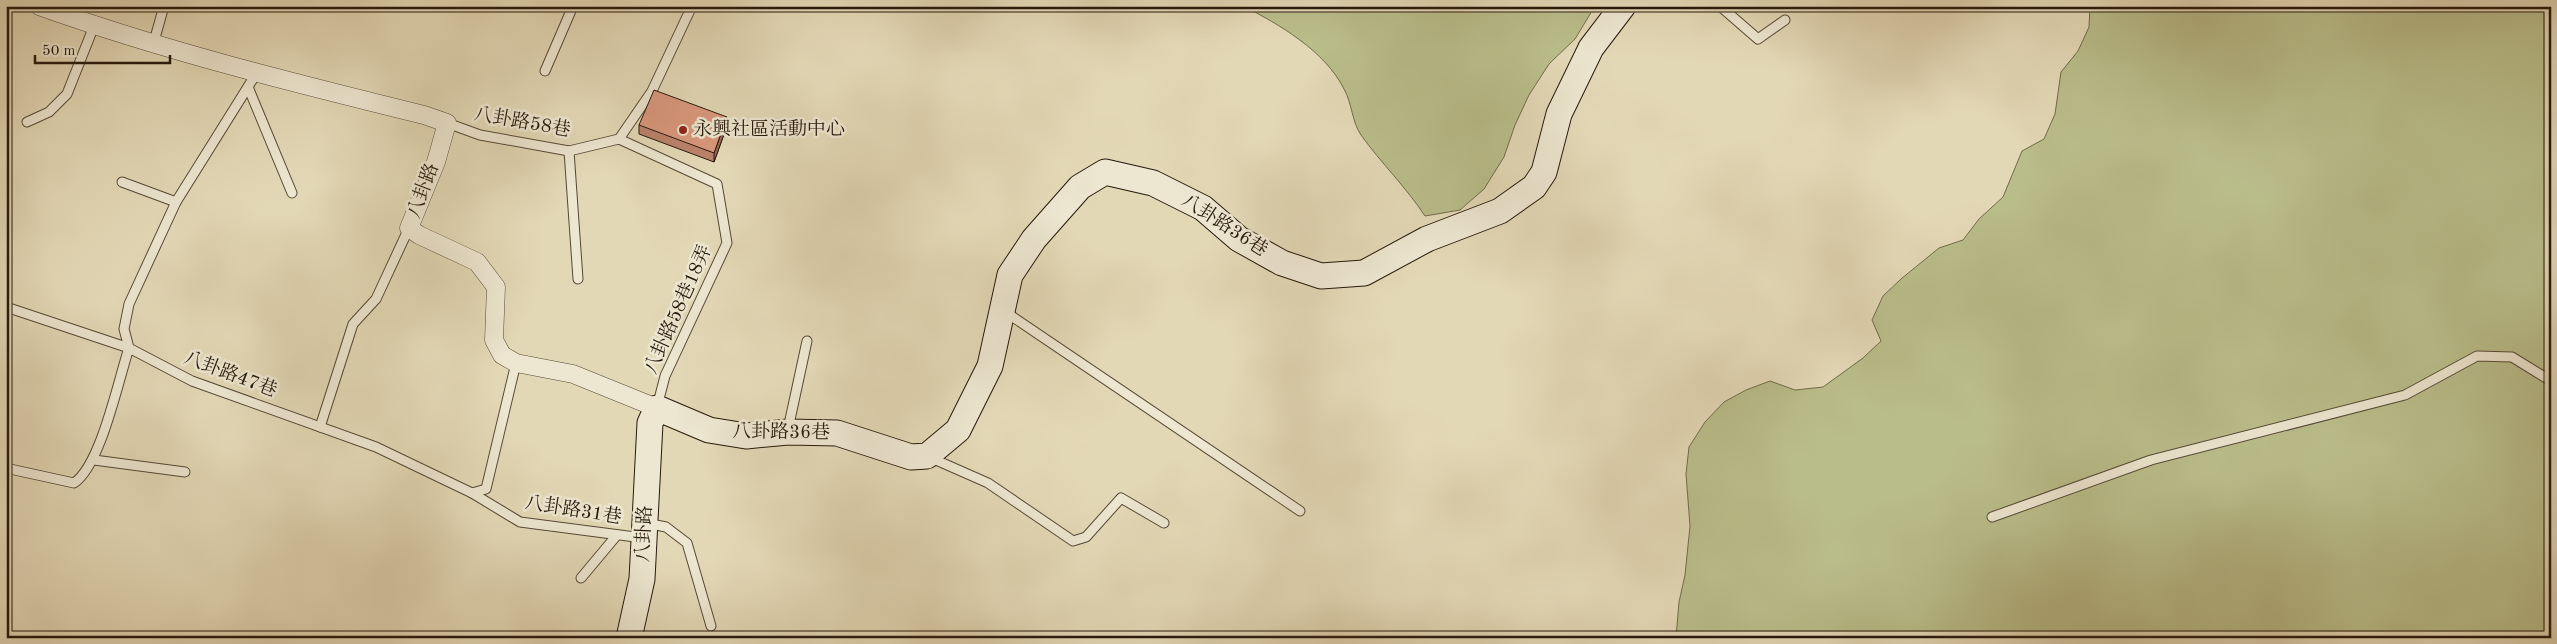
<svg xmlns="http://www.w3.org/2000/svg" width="2557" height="644" font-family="'Old Standard TT','Noto Serif TC',serif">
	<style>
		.green { fill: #b9bd8a; stroke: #706b4b }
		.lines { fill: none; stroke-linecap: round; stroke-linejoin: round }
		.lane-casing { stroke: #564936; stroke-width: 11 }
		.street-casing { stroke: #564936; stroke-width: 19 }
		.secondary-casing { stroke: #27190c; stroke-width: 27 }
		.lane { stroke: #ede6d0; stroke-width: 9 }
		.street { stroke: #ede6d0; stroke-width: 18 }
		.secondary { stroke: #ede6d0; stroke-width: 25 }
		.wall { fill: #bb826b; stroke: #27190c }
		.shaded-wall { fill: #986a57; stroke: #27190c }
		.building { fill: #d9977c; stroke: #27190c }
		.poi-dot { fill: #8f2418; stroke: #ede6d0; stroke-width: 2 }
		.labels { text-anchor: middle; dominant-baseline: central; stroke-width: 5; stroke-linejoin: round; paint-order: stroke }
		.street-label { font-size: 19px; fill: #27190c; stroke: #ede6d0 }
		.poi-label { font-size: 19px; fill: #27190c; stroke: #ede6d0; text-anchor: start }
	</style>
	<rect width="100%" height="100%" fill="#e3d8b6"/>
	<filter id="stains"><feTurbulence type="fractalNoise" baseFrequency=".004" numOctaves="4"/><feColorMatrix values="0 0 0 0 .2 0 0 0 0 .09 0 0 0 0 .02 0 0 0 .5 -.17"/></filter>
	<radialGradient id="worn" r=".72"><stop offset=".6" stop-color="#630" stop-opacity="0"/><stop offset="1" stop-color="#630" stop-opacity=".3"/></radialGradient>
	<g class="green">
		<path d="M1243 6H1595L1575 39 1549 64 1529 95 1515 125 1504 157 1484 189 1460 210 1425 216C1406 187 1381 163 1361 135 1352 122 1352 103 1344 89 1325 51 1279 24 1243 6Z"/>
		<path d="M2090 6H2551V638H1676L1679 602 1685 575 1690 526 1686 474 1689 447 1705 422 1724 402 1746 390 1770 381 1795 390 1823 387 1863 358 1881 341 1872 320 1883 296 1901 279 1939 248 1963 240 1979 219 2003 197 2022 151 2044 139 2055 114 2061 72 2078 51 2089 27Z"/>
	</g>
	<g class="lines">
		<defs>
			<g id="lane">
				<path d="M1720 6 1758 39 1785 20"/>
				<path d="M153 45 164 6"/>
				<path d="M545 71 573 6"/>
				<path d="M256 74 176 202 129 304 124 329 129 348 192 381 376 447 472 493 486 489 516 363"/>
				<path d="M248 87 292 193"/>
				<path d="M27 122 49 112 67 94 94 26"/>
				<path d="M447 123 480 135 569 151 619 139 652 91 692 6"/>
				<path d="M619 139 717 184 727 243 665 376 657 407"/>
				<path d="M569 151 578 279"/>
				<path d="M122 182 176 202"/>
				<path d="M6 307 129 348C118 381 101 465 74 483L10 469"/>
				<path d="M1004 311 1300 511"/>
				<path d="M320 427 353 324 376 299 409 228"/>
				<path d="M788 429 807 341"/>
				<path d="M929 457 988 483 1073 541 1086 537 1121 498 1164 523"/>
				<path d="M94 460 185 472"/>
				<path d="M472 493 520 522 643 538"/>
				<path d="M1992 517 2151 460 2405 395 2477 356 2512 357 2551 381"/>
				<path d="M646 523 666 527 687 543 711 626"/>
				<path d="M581 578 617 535"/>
			</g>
			<path id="street" d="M39 6C165 51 294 83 424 115L447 123 436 162 409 228 419 235 477 262 496 287 494 340 502 355 516 363 573 374 657 408"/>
			<path id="secondary" d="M629 638 642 579 650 423 657 408 709 430 746 436 788 432 837 433 911 457 927 456 958 430 990 366 1010 275 1034 239 1080 187 1105 172 1153 183 1203 208 1239 239 1282 263 1321 276 1364 273 1427 239 1500 211 1534 187 1544 172 1559 114 1591 48 1623 6"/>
		</defs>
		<use href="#lane" class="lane-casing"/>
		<use href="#street" class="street-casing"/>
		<use href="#secondary" class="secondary-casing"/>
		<use href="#lane" class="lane"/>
		<use href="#street" class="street"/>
		<use href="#secondary" class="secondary"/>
	</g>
	<path class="wall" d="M639 125 727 126 714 162 639 134Z"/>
	<path class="shaded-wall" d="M727 117V126L714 162V153Z"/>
	<path class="building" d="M654 90 727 117 714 153 639 125Z"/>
	<circle class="poi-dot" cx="683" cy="130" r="5"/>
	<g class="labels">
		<g class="street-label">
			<text transform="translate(522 123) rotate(10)">八卦路58巷</text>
			<text transform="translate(424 191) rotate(-69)">八卦路</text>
			<text transform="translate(1224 226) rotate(33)">八卦路36巷</text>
			<text transform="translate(679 310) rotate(-66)">八卦路58巷18弄</text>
			<text transform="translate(230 375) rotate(21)">八卦路47巷</text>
			<text transform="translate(781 433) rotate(1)">八卦路36巷</text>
			<text transform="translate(573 511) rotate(9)">八卦路31巷</text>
			<text transform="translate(645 534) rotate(-87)">八卦路</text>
		</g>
		<g class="poi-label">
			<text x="693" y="130">永興社區活動中心</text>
		</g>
	</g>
	<rect width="2557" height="644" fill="none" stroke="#e3d8b6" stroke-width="25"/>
	<rect x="8" y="8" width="2542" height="629" fill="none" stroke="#27190c" stroke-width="2.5"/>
	<rect x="12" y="12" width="2532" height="619" fill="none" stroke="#27190c"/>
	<path d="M35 55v8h135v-8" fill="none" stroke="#27190c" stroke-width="2.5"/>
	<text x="42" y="55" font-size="15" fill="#27190c" stroke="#ede6d0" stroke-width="4" paint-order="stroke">50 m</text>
	<rect width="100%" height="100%" filter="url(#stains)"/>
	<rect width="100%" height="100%" fill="url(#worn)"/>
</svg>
